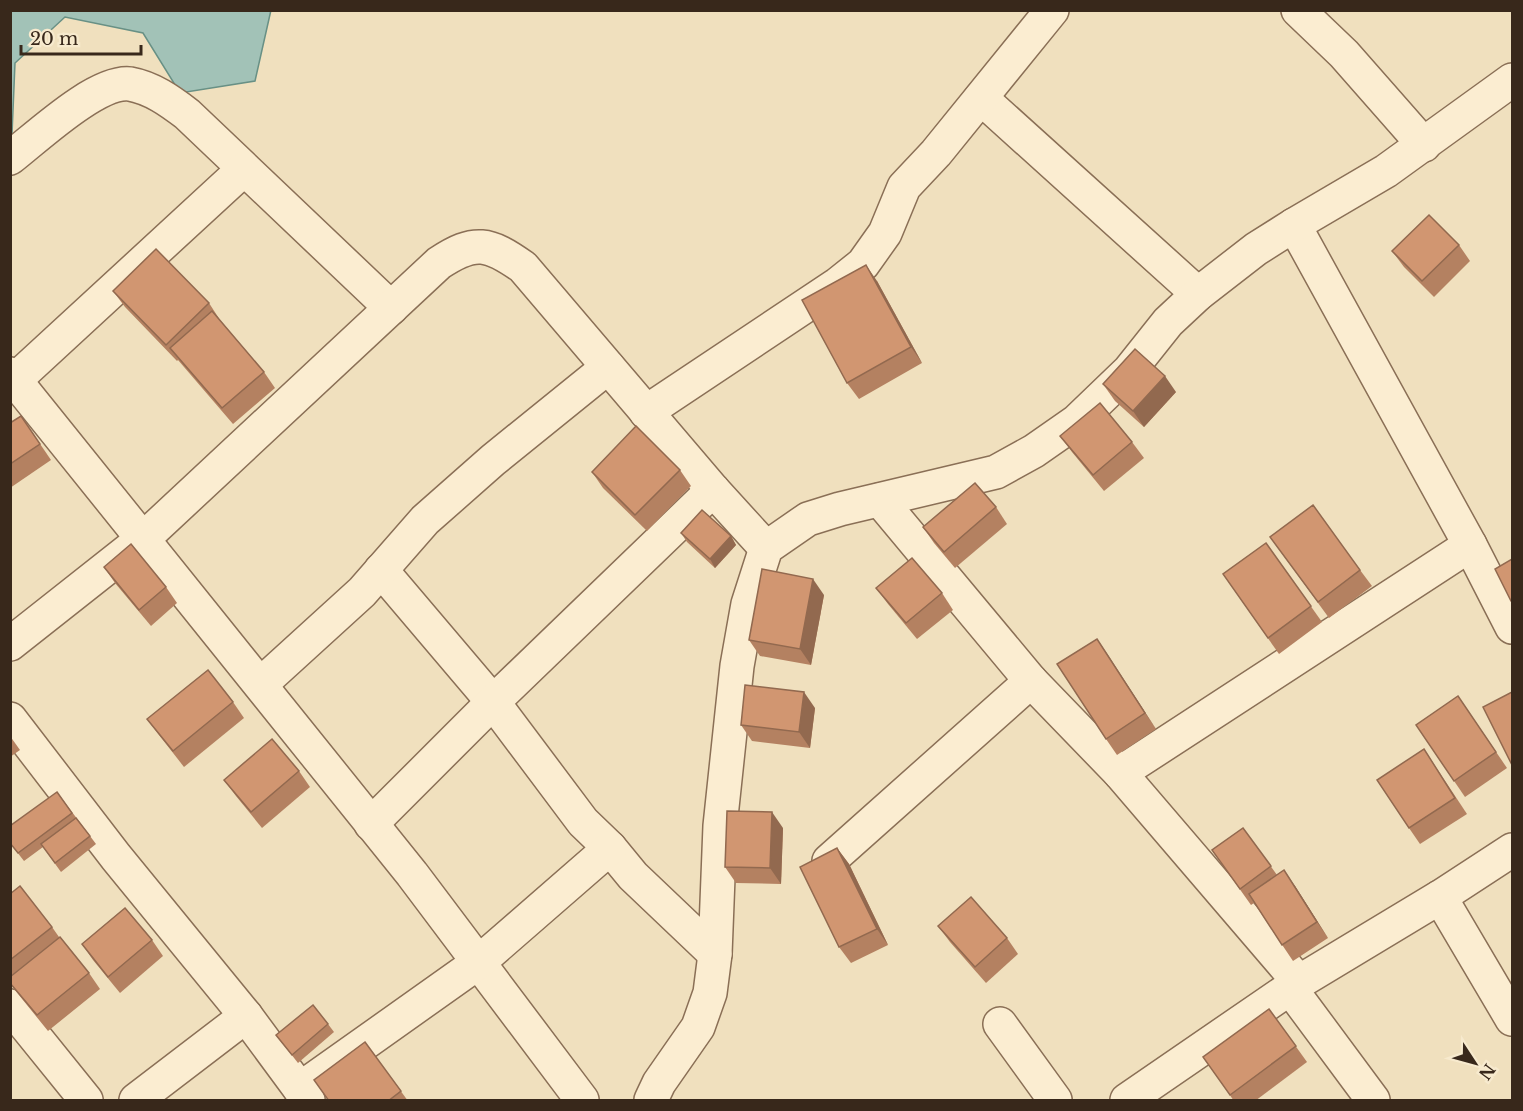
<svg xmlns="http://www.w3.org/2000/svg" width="1523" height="1111" font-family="'Libre Baskerville',serif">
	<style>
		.water { fill: #a2c2b7; stroke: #689085; stroke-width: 1.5 }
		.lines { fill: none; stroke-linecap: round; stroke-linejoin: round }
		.street-casing { stroke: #8a6f56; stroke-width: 36 }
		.street { stroke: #fbedd1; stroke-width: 33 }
		.wall { fill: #b48161 }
		.shaded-wall { fill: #92694f }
		.building { fill: #d19671; stroke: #92694f; stroke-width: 1.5 }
	</style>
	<rect width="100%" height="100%" fill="#f0e0be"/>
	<path class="water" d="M271 10 255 81 180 93 143 33 65 17 15 63 11 158V11Z"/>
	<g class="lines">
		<defs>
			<g id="street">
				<path d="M1298 10 1344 54 1424 145"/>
				<path d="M981 98 1198 294"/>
				<path d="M10 158C36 138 97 80 130 84 152 88 170 101 187 114L391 308"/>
				<path d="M10 374 412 874 582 1100"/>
				<path d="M15 380 244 169"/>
				<path d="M646 412 838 284 863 264 885 233 904 187 936 153 1052 10"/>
				<path d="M1470 545 1512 627"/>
				<path d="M381 570 493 702 583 822 610 848 633 876 715 954"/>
				<path d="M10 644 143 539 439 263C475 239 489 243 523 267L713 490 766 548"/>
				<path d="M1031 681 1120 773 1299 982"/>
				<path d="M261 684 362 592 425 520 493 460 608 367"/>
				<path d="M10 719 116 857 246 1016 308 1100"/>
				<path d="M1120 773 1470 545 1294 225"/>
				<path d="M371 824 493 702 713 490"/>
				<path d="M829 861 1031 681 880 500"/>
				<path d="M1440 897 1512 1019"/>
				<path d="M1290 988 1373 1100"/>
				<path d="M10 1006 86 1100"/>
				<path d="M1000 1024 1055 1100"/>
				<path d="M300 1089 479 962 610 848"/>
				<path d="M136 1100 246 1016"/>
				<path d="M651 1100 659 1083 698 1027 710 993 715 954 720 826 737 666 748 604 766 548 808 519 840 509 996 472 1034 451 1077 421 1129 371 1168 322 1198 294 1256 249 1294 225 1386 171 1512 80"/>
				<path d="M1127 1100 1299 982 1440 897 1512 850"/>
			</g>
		</defs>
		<use href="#street" class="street-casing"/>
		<use href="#street" class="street"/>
	</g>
	<g class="wall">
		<path d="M1459 245 1470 261 1434 297 1404 267 1392 251Z"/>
		<path d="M877 281 922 363 859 399 847 383Z"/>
		<path d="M113 291 209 303 220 320 264 372 275 388 233 424 178 360 177 361 125 307Z"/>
		<path d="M1103 384 1176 392 1144 427 1115 401Z"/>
		<path d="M21 416 51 460 10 488V423Z"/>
		<path d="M1060 436 1132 442 1144 458 1104 491 1072 452Z"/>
		<path d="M680 470 691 486 647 531 603 488 592 472Z"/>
		<path d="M996 507 1007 524 955 568 934 543 923 527Z"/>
		<path d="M681 533 731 536 736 545 715 568 687 542Z"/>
		<path d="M1270 537 1360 570 1372 586 1329 618Z"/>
		<path d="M1266 543 1322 622 1279 654 1223 574Z"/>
		<path d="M104 567 166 587 177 603 151 626 115 583Z"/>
		<path d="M876 588 942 593 953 610 917 639 888 604Z"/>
		<path d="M824 595 811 665 760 656 749 640Z"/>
		<path d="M1097 639 1156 729 1117 755 1106 739Z"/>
		<path d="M1458 696 1507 768 1465 797 1416 725Z"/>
		<path d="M233 702 244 718 184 767 159 735 147 719Z"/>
		<path d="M815 708 810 748 752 741 741 725Z"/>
		<path d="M10 736 20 750 10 757Z"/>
		<path d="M1424 749 1467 814 1420 844 1409 828Z"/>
		<path d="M299 771 310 787 262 828 236 796 224 780Z"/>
		<path d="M57 792 96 844 61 872 43 847 24 861 10 843Z"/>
		<path d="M783 828 781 884 736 883 725 867Z"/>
		<path d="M1243 828 1277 875 1295 886 1328 938 1293 961 1254 903 1251 905 1212 850Z"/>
		<path d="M837 848 849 864 888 945 851 963 839 947Z"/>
		<path d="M10 894 52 927 59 937 89 973 100 989 48 1031 10 984Z"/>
		<path d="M938 926 1007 938 1018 954 986 983 950 942Z"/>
		<path d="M152 940 163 956 120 993 93 960 82 944Z"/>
		<path d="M1269 1009 1307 1062 1255 1101H1234L1203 1057Z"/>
		<path d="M328 1024 334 1032 298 1063 276 1035Z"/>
		<path d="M365 1042 408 1101H328Z"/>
	</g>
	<g class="shaded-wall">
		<path d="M866 265 877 281 922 363 911 347Z"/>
		<path d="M1165 376 1176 392 1144 427 1133 411Z"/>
		<path d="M731 536 736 545 715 568 710 559Z"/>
		<path d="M813 579 824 595 811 665 800 649Z"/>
		<path d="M1097 639 1108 655 1156 729 1145 713Z"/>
		<path d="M804 692 815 708 810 748 799 732Z"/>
		<path d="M772 812 783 828 781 884 770 868Z"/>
		<path d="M837 848 849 864 888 945 877 929Z"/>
		<path d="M1284 870 1295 886 1328 938 1317 922Z"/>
	</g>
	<g class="building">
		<path d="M1429 215 1459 245 1422 281 1392 251Z"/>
		<path d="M156 249 209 303 166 345 113 291Z"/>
		<path d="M866 265 911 347 847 383 802 300Z"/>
		<path d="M212 311 264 372 222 408 170 348Z"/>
		<path d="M1135 349 1165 376 1133 411 1103 384Z"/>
		<path d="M1100 403 1132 442 1093 475 1060 436Z"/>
		<path d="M21 416 40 444 10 464V423Z"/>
		<path d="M636 426 680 470 635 515 592 472Z"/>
		<path d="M975 483 996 507 944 552 923 527Z"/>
		<path d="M1313 505 1360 570 1318 602 1270 537Z"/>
		<path d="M702 510 731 536 710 559 681 533Z"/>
		<path d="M1266 543 1311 606 1268 638 1223 574Z"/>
		<path d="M131 544 166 587 139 610 104 567Z"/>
		<path d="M912 558 942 593 906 623 876 588Z"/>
		<path d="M1512 559V601H1511L1495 569Z"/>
		<path d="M762 569 813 579 800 649 749 640Z"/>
		<path d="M1097 639 1145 713 1106 739 1057 664Z"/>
		<path d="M208 670 233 702 173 751 147 719Z"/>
		<path d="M745 685 804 692 799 732 741 725Z"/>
		<path d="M1512 692V765L1483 707Z"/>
		<path d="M1458 696 1496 752 1454 781 1416 725Z"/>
		<path d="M272 739 299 771 251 812 224 780Z"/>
		<path d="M1424 749 1455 798 1409 828 1377 780Z"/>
		<path d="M57 792 72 813 18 853 10 843V826Z"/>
		<path d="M727 811 772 812 770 868 725 867Z"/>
		<path d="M76 818 90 836 55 863 41 844Z"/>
		<path d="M1243 828 1271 866 1240 889 1212 850Z"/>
		<path d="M837 848 877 929 839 947 800 867Z"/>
		<path d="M1284 870 1317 922 1282 945 1249 894Z"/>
		<path d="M20 886 52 927 10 960V894Z"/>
		<path d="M971 897 1007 938 975 967 938 926Z"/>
		<path d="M125 908 152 940 108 977 82 944Z"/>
		<path d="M60 937 89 973 37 1015 10 983V977Z"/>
		<path d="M313 1005 328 1024 292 1055 276 1035Z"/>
		<path d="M1269 1009 1296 1046 1230 1095 1203 1057Z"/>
		<path d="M365 1042 401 1091 388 1101H329L314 1080Z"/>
	</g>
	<rect width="1523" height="1111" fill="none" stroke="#38281b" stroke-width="24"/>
	<g transform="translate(1475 1063) rotate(126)" stroke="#f7eace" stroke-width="4.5" paint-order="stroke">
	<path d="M0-4.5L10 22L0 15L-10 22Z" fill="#38281b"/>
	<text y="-9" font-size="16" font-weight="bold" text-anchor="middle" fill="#38281b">N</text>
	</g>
	<path d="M21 45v9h120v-9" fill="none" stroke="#38281b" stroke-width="3"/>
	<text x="30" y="45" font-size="18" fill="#38281b" stroke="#f7eace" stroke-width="4.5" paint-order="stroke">20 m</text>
</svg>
